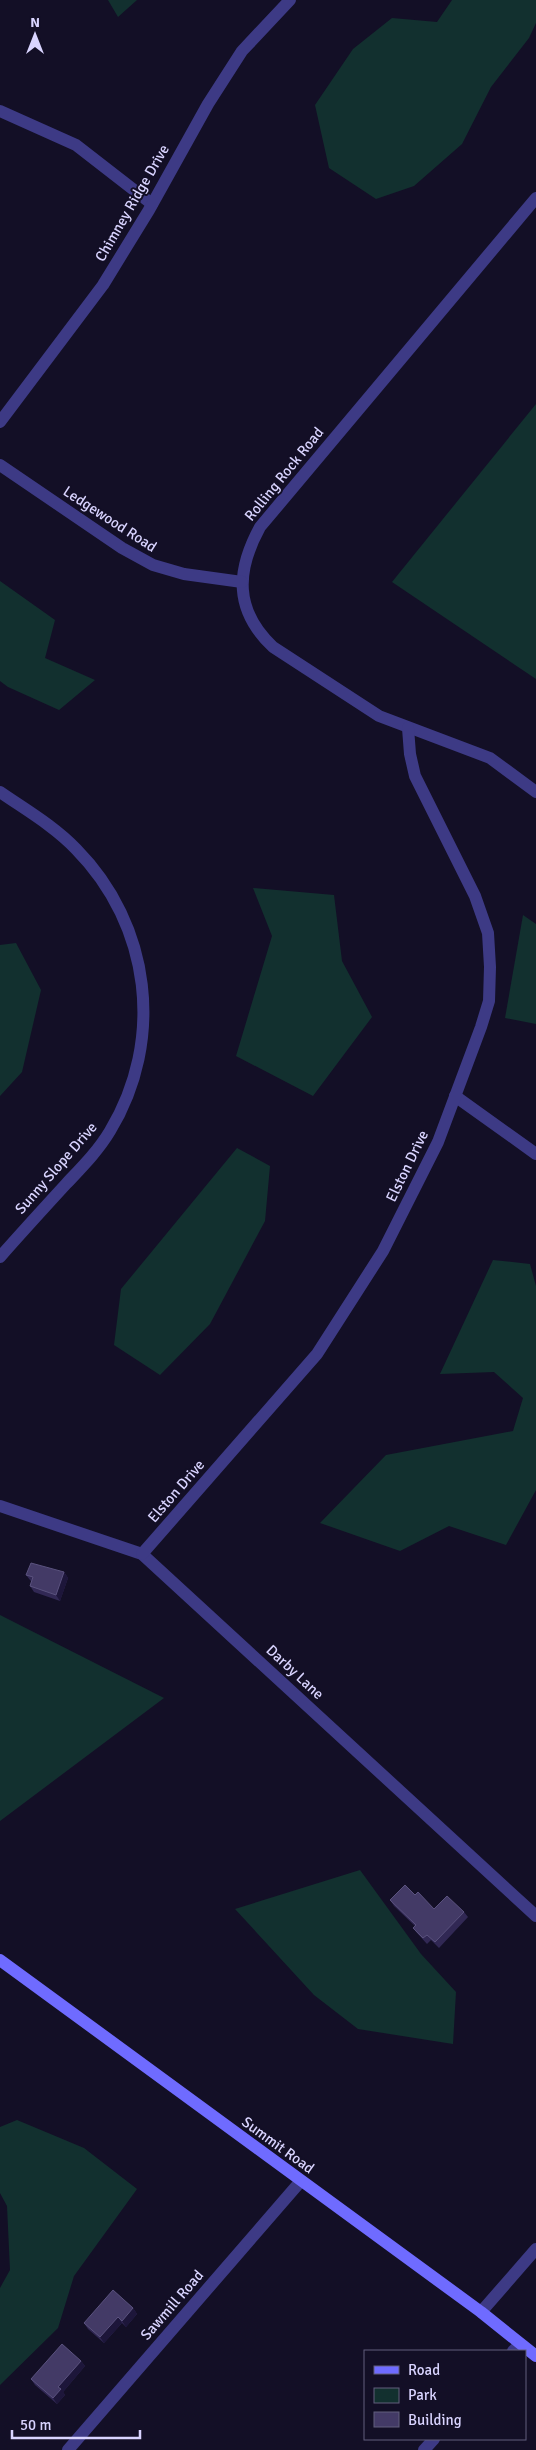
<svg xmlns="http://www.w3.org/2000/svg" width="536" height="2450" font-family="Signika,sans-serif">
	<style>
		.green { fill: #12302f }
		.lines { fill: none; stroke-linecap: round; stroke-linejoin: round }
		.minor { stroke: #3d3a85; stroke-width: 12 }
		.secondary { stroke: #6f6bff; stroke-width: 12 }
		.wall { fill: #312854 }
		.shaded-wall { fill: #1d163a }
		.building { fill: #433a66; stroke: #5a527e }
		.labels { text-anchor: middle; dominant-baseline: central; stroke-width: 4; stroke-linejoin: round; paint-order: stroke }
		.street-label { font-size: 15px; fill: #d9d4ff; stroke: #130f26 }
	</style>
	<rect width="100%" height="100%" fill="#130f26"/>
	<g class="green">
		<path d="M108 0H137L118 17Z"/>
		<path d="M452 0H536V23L529 38 491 87 462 144 414 186 376 199 329 168 315 105 353 49 392 18 437 22Z"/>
		<path d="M536 404V679L392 582Z"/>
		<path d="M0 581 55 620 45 658 95 680 59 710 8 687 0 681Z"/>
		<path d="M253 888 334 895 342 961 372 1017 313 1096 236 1056 272 936Z"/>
		<path d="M523 915 536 924V1024L505 1018Z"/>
		<path d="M16 943 41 990 22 1072 0 1096V945Z"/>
		<path d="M237 1148 270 1166 265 1221 210 1324 160 1375 114 1345 121 1289Z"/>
		<path d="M493 1260 530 1264 536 1286V1490L506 1545 449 1526 400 1551 320 1523 386 1455 513 1431 523 1398 494 1372 440 1374Z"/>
		<path d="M0 1615 164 1698 0 1821Z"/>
		<path d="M360 1870 421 1954 456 1992 453 2044 358 2029 314 1995 235 1909Z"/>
		<path d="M17 2120 84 2148 137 2189 74 2276 58 2328 0 2385V2288L10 2270 7 2206 0 2193V2127Z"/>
	</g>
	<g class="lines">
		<g class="minor">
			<path d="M0 111 76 145 152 204"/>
			<path d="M536 198 260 527C236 571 234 610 273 647L379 716 490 758 536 792"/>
			<path d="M0 422 103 285 149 210 208 104 242 51 290 0"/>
			<path d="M0 465 122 548 153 565 184 574 242 582"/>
			<path d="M0 792C26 810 54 826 76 849 151 925 165 1040 110 1131 98 1151 82 1167 66 1184 44 1208 22 1232 0 1257"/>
			<path d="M455 1096 536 1154"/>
			<path d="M0 1506 142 1554 536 1916"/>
			<path d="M142 1554 317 1354 383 1251 438 1142 481 1027 489 1001 490 967 488 933 475 896 415 776 410 754 408 728"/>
			<path d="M481 2312 536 2249"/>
			<path d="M513 2351 520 2344"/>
			<path d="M68 2450 300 2182"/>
			<path d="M424 2450 434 2439"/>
		</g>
		<path class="secondary" d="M0 1960 481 2312 536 2356"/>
	</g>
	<g class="wall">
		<path d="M64 1572 68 1578 60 1601 34 1592 30 1586 31 1581 30 1580 26 1575Z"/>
		<path d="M415 1895 434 1909 464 1912 468 1917 439 1948 431 1940 427 1944 417 1933 413 1928 415 1926 394 1906 390 1900Z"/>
		<path d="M133 2308 137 2314 126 2327 122 2323 104 2343 88 2329 84 2323Z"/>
		<path d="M81 2361 85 2366 63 2392 65 2395 57 2404 35 2385 31 2379Z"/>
	</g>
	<g class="shaded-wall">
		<path d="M64 1572 68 1578 60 1601 56 1595Z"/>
		<path d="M133 2308 137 2314 126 2327 122 2321Z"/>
		<path d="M118 2317 122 2323 104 2343 100 2337Z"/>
		<path d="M81 2361 85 2366 63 2392 65 2395 57 2404 53 2398 58 2387Z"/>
	</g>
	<g class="building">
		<path d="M31 1563 64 1572 56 1595 30 1586 33 1577 26 1575Z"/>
		<path d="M405 1885 415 1895 418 1892 434 1909 447 1896 464 1912 435 1942 427 1935 423 1938 413 1928 416 1925 390 1900Z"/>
		<path d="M113 2290 133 2308 122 2321 118 2317 100 2337 84 2323Z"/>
		<path d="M62 2344 81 2361 58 2387 61 2389 53 2398 31 2379Z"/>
	</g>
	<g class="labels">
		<g class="street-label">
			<text transform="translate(132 203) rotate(-60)">Chimney Ridge Drive</text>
			<text transform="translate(284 474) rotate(-51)">Rolling Rock Road</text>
			<text transform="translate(110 519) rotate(33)">Ledgewood Road</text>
			<text transform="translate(407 1166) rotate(-64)">Elston Drive</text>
			<text transform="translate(56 1168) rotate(-49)">Sunny Slope Drive</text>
			<text transform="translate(176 1491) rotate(-49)">Elston Drive</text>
			<text transform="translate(295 1672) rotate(43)">Darby Lane</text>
			<text transform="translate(278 2145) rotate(36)">Summit Road</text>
			<text transform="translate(172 2305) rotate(-49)">Sawmill Road</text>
		</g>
	</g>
	<rect x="364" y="2350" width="162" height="90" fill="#130f26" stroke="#625e7d"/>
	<rect x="374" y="2366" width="25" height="8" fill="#6f6bff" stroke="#625e7d"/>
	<text x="408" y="2375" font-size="15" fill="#d9d4ff">Road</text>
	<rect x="374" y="2388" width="25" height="15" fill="#12302f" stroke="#625e7d"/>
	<text x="408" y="2400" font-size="15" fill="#d9d4ff">Park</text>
	<rect x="374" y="2412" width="25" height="15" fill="#433a66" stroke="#625e7d"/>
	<text x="408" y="2425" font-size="15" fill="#d9d4ff">Building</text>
	<g transform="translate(35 35)" stroke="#130f26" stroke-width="4" paint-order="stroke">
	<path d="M0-4L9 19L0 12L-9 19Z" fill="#d9d4ff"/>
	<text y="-8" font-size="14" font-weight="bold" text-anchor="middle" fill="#d9d4ff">N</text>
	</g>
	<path d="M12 2430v8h128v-8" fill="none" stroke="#d9d4ff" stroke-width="2.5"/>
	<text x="20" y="2430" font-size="15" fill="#d9d4ff" stroke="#130f26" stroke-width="4" paint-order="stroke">50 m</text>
</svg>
